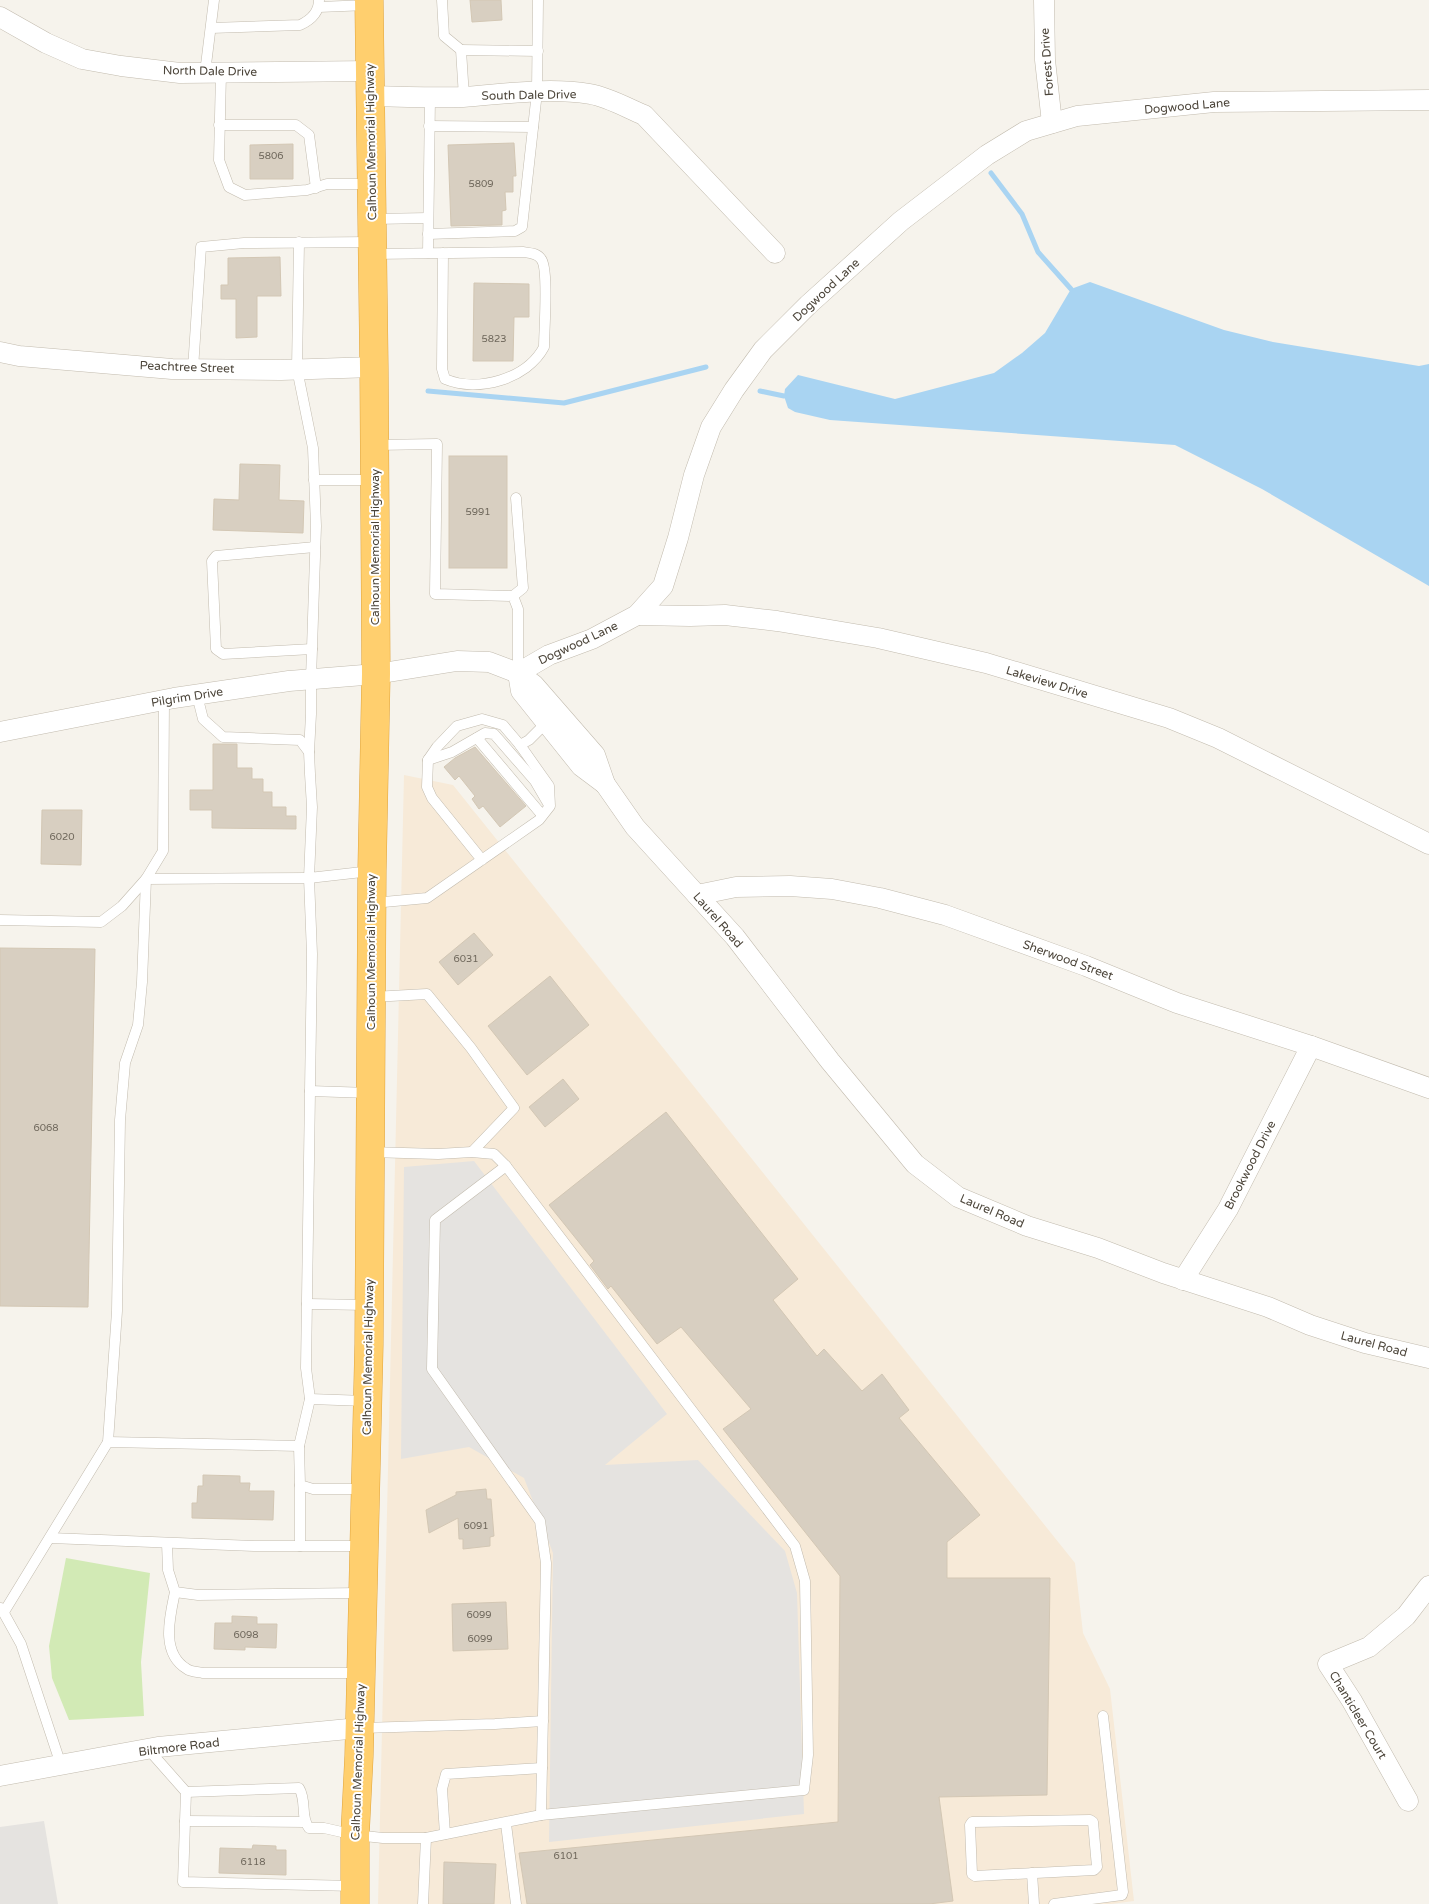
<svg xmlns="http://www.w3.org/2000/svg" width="1429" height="1904" font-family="'Varela Round',sans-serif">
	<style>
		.commercial { fill: #f7ead8 }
		.green { fill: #d2eab5 }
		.parking { fill: #e5e3e0 }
		.water { fill: #a9d4f2 }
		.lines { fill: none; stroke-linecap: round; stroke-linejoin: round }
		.stream { stroke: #a9d4f2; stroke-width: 5 }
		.building { fill: #d8cfc1; stroke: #d3c7b4 }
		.lane-casing { stroke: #c2bbae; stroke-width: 11 }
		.street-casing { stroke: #c2bbae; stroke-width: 21 }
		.highway-casing { stroke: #e0a43c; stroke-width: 29 }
		.lane { stroke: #fff; stroke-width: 10 }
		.street { stroke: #fff; stroke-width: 20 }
		.highway { stroke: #ffcf6e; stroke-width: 28 }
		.labels { text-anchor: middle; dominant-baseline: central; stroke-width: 4; stroke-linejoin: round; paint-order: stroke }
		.number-label { font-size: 10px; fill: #6e675b }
		.street-label { font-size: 12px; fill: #4b4439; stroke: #fff }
	</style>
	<rect width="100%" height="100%" fill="#f6f3ec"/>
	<path class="commercial" d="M404 775 453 785 1075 1563 1083 1633 1110 1689 1134 1901 1111 1904H378Z"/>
	<path class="green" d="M66 1558 150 1573 141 1662 144 1716 69 1720 52 1678 49 1646Z"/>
	<g class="parking">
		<path d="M474 1161 667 1414 605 1465 698 1460 785 1551 797 1593 804 1814 549 1842 553 1553 524 1478 469 1447 401 1459 404 1167Z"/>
		<path d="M44 1821 58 1904H0V1827Z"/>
	</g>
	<path class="water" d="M1090 282 1224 330 1273 342 1419 366 1429 364V586L1262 489 1175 445 830 420 795 412 788 408 784 396 785 389 798 375 895 399 994 373 1022 353 1045 333 1071 289Z"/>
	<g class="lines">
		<g class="stream">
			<path d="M991 173 1022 214 1038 252 1071 289"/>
			<path d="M428 391 564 403 706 367"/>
			<path d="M760 391 784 396"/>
		</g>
	</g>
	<g class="building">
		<path d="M470 0H501L502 20 472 22Z"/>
		<path d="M514 143 516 176H513V192H505L506 210 502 211V225L451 226 448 145Z"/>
		<path d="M293 144V179H250V145Z"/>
		<path d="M280 257 281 296H257V337L236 338V299H221V285H228V258Z"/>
		<path d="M474 283 529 284V317H514L513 361H473Z"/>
		<rect x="449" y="456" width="58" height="112"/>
		<path d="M240 464 280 465 279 500 304 501 303 533 213 530 214 499 239 500Z"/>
		<path d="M213 744H237V768H252V779H263V792H272V807H286V816H296V829L212 828V810H190V790H213Z"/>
		<path d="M475 747 526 806 500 827 483 806 479 809 472 799 475 796 459 776 455 780 444 767 455 758Z"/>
		<path d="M42 810H82L81 865 41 864Z"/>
		<path d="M474 933 493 955 458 985 439 962Z"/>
		<path d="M0 948 95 949 88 1307 0 1306Z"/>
		<path d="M550 976 589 1025 527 1075 488 1026Z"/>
		<path d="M563 1079 579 1099 545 1127 529 1107Z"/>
		<path d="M666 1112 798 1279 773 1300 817 1356 824 1349 862 1391 882 1374 909 1410 899 1418 980 1515 947 1542V1578H1050L1047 1795 939 1797 953 1901 929 1904H527L519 1853 838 1822 840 1576 723 1429 751 1409 681 1327 657 1344 611 1286 608 1289 590 1265 594 1261 549 1205Z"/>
		<path d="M203 1475 240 1476V1483H250L249 1491H274L273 1520 192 1518V1503H197L198 1486H203Z"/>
		<path d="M486 1489 487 1499H491L494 1536 490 1537V1546L463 1549V1539H459L458 1518 429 1533 426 1510 456 1495V1492Z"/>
		<path d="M506 1602 508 1649 453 1651 452 1604Z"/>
		<path d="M232 1616 257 1617V1624H277L276 1648 245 1647V1650L214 1649 215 1623H232Z"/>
		<path d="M253 1845 276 1846V1850H286V1875L219 1873 220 1848 252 1849Z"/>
		<path d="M444 1862 496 1864 494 1904H443Z"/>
	</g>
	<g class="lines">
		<defs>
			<g id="lane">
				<path d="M442 0 444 36 461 50 464 97"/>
				<path d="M319 7 368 5"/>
				<path d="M211 28 300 25C311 20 319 13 319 0"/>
				<path d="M461 50 538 51"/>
				<path d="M205 73 214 0"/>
				<path d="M221 73 219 160 229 187 245 195 307 190 327 184H370"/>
				<path d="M219 125H296L309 135 316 188"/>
				<path d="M429 126 533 127"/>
				<path d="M374 219 428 218"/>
				<path d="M428 234 515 231 522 227 537 92 538 0"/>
				<path d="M299 242 297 369 313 448 316 526 311 679V714L309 752"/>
				<path d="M428 253 430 97"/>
				<path d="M373 254 523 252C530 253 537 253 541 259 549 268 544 331 544 347 527 379 478 393 445 379L442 369 443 253"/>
				<path d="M193 369 201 247 244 243 372 242"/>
				<path d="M376 445 437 444 435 594 513 596 518 609V673"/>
				<path d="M314 480H374"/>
				<path d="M513 596 523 588 516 498"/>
				<path d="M312 649 223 654 216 649 212 561 216 556 315 547"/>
				<path d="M197 695 203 719 223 737 300 740 309 752 310 774 312 807 309 878 371 871"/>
				<path d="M477 738 542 815"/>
				<path d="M520 745 529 740 547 722"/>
				<path d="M428 760 452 752 485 733 494 734 535 781 549 805"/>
				<path d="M373 903 427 898 539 820 550 806 549 786 520 745 503 725 482 719 457 726 437 747 428 760 427 787 432 798 482 860"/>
				<path d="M0 920 101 922 122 906 146 879 163 851 164 700"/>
				<path d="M372 997 427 994 471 1048 514 1108 472 1152"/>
				<path d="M506 1166 795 1546 805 1581 808 1755 804 1790 541 1815"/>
				<path d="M307 1304 368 1305"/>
				<path d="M310 1399 306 1368 310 1091 370 1093"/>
				<path d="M108 1442 117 1311 120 1120 125 1063 138 1025 142 982 146 879 309 878 312 954 310 1091"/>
				<path d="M299 1446 300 1485 313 1489H364"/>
				<path d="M300 1485V1546"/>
				<path d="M50 1538 254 1546H362"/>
				<path d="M167 1543 168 1570 175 1592 198 1595 361 1593"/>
				<path d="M175 1592C170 1616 160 1653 187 1669 191 1672 198 1672 203 1673H360"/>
				<path d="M1 1608 21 1644 61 1765"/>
				<path d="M4 1612 108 1442 299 1446 310 1399 366 1401"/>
				<path d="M362 1728 495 1724 543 1721"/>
				<path d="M148 1749 186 1792 183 1882 355 1886"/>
				<path d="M186 1792 299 1788C307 1801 300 1817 309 1828H324L355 1835 383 1838H426L541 1815 546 1563 540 1521 432 1369 435 1220 506 1166 494 1154 472 1152 438 1154 370 1152"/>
				<path d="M1090 1820 1093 1822 1097 1867 1094 1870 975 1876 972 1874 970 1825 972 1822Z"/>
				<path d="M185 1821 305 1822"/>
				<path d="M506 1824 516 1904"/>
				<path d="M445 1834 442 1789 446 1774 542 1768"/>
				<path d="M1032 1873 1034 1904"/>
				<path d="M423 1904 426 1838"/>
				<path d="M1054 1904 1122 1895 1123 1892 1103 1716"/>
			</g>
			<g id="street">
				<path d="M1044 0 1045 60 1052 123"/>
				<path d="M0 17 46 43 82 59 121 66 180 73 371 71"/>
				<path d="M371 96C401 97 432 98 463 97 505 94 548 87 590 94 608 97 627 108 644 115L775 253"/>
				<path d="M0 352 19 356 172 369 281 370 374 367"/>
				<path d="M637 615 690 616 725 615 777 621 878 638 986 663 1169 718 1218 738 1429 844"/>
				<path d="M518 673 549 655 592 639 637 615 663 586 678 538 694 475 711 427 734 390 763 350 808 305 901 221 987 155 1026 131 1077 116 1214 102 1429 100"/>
				<path d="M518 673 521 691 581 766 605 784"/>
				<path d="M0 732 174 698 289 681 376 674 457 661 489 662 518 673 534 685 595 755 605 784 635 827 735 937 830 1061 915 1164 958 1197 1027 1226 1098 1248 1163 1273 1268 1307 1310 1325 1365 1343 1429 1358"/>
				<path d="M697 895 736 887 790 886 832 889 880 898 945 915 1086 966 1177 1003 1311 1046 1429 1088"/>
				<path d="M1183 1280 1228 1209 1311 1046"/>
				<path d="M0 1776 158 1747 359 1728"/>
				<path d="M1408 1801 1352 1701 1328 1664 1369 1647 1406 1616 1429 1586"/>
			</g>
			<path id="highway" d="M355 1904V1835L359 1756 369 1344 372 871 376 674 374 367 369 0"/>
		</defs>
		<use href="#lane" class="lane-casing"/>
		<use href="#street" class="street-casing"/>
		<use href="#highway" class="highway-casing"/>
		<use href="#lane" class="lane"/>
		<use href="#street" class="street"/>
		<use href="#highway" class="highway"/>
	</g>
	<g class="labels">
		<g class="number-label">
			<text x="271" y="156">5806</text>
			<text x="481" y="184">5809</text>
			<text x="494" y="339">5823</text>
			<text x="478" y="512">5991</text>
			<text x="62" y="837">6020</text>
			<text x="466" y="959">6031</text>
			<text x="46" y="1128">6068</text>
			<text x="476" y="1526">6091</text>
			<text x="479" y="1615">6099</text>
			<text x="246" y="1635">6098</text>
			<text x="480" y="1639">6099</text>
			<text x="566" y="1856">6101</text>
			<text x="253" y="1862">6118</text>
		</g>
		<g class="street-label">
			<text transform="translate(1047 62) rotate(-94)">Forest Drive</text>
			<text transform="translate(210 71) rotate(1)">North Dale Drive</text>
			<text transform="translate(529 95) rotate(-1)">South Dale Drive</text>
			<text transform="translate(1187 106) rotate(-5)">Dogwood Lane</text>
			<text transform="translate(371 142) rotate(-91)">Calhoun Memorial Highway</text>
			<text transform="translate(826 290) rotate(-43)">Dogwood Lane</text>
			<text transform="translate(187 367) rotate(2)">Peachtree Street</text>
			<text transform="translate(375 547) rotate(-90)">Calhoun Memorial Highway</text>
			<text transform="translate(578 643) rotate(-25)">Dogwood Lane</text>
			<text transform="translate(1047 682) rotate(17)">Lakeview Drive</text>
			<text transform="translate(187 697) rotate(-9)">Pilgrim Drive</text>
			<text transform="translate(718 920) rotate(49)">Laurel Road</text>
			<text transform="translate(371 952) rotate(-90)">Calhoun Memorial Highway</text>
			<text transform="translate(1068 960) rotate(20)">Sherwood Street</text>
			<text transform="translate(1250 1165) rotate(-63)">Brookwood Drive</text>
			<text transform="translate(992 1211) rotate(23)">Laurel Road</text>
			<text transform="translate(1374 1344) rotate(15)">Laurel Road</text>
			<text transform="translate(368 1357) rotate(-89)">Calhoun Memorial Highway</text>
			<text transform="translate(1358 1715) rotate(59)">Chanticleer Court</text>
			<text transform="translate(179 1747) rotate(-7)">Biltmore Road</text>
			<text transform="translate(358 1762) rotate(-88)">Calhoun Memorial Highway</text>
		</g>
	</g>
</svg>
